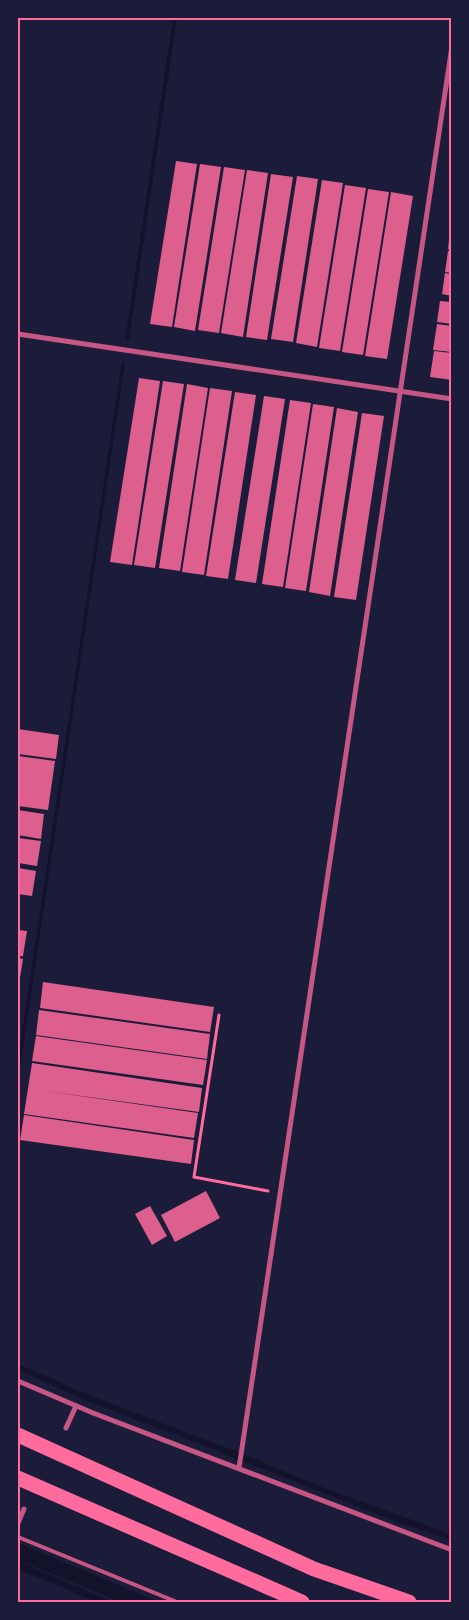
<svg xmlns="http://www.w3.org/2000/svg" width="469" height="1620" font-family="Spectral,serif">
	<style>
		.water { fill: #12122b }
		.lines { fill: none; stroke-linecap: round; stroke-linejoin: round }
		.stream { stroke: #12122b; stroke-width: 7 }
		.building { fill: #dd5f8e }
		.path { stroke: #ff6b9d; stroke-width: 3 }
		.service { stroke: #c65784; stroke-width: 4 }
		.minor { stroke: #c65784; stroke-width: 5 }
		.motorway { stroke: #ff6b9d; stroke-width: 15 }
		.neatline { fill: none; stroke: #ff6b9d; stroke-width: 2 }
	</style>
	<rect width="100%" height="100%" fill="#1b1b3a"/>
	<g class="water">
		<path d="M173 18H177L129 340H125Z"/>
		<path d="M122 361 125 362 18 1082V1060Z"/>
		<path d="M18 1364 82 1392 228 1449 226 1454 79 1398 18 1369Z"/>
		<path d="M251 1458 332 1491 451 1534V1540L397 1522 251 1464Z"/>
		<path d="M18 1543 159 1602H160H121L18 1560Z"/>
	</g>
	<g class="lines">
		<g class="stream">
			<path d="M220 1449 259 1464"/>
			<path d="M18 1565 105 1602"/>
		</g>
	</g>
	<g class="building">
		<path d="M176 161 197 164 172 327 150 324Z"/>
		<path d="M200 164 221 167 195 331 174 327Z"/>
		<path d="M224 167 245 170 219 333 198 330Z"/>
		<path d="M247 170 268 173 243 337 221 333Z"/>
		<path d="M271 174 293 177 267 340 246 337Z"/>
		<path d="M297 176 318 179 293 342 271 339Z"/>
		<path d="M322 180 343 183 317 347 296 343Z"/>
		<path d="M345 185 366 188 340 351 319 348Z"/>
		<path d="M368 189 389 192 363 355 342 352Z"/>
		<path d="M391 192 413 196 387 359 365 356Z"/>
		<path d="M450 231H452V250L448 249Z"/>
		<path d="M448 251H452V273L445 272Z"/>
		<path d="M445 273 452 274V296L442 294Z"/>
		<path d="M440 301 452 302V324L437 322Z"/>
		<path d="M437 324 452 326V352L433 350Z"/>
		<path d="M434 351 452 353V380L430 377Z"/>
		<path d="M139 378 160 381 132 565 110 562Z"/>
		<path d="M163 381 184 384 155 568 134 565Z"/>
		<path d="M187 384 208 388 180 571 159 568Z"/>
		<path d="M210 388 232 391 204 575 182 572Z"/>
		<path d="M235 392 256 395 228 579 206 576Z"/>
		<path d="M264 396 285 399 256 583 235 580Z"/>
		<path d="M290 400 311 403 283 587 262 584Z"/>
		<path d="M313 404 334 407 306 591 285 588Z"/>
		<path d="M337 408 358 412 330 596 309 592Z"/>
		<path d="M362 413 384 416 356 600 334 597Z"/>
		<path d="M18 729 59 735 56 759 18 754Z"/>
		<path d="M18 756 55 761 48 810 18 806Z"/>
		<path d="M18 810 44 814 41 839 18 835Z"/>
		<path d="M18 838 41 841 37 866 18 863Z"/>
		<path d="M18 868 36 871 32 896 18 894Z"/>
		<path d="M18 930 27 931 23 956H18Z"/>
		<path d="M18 958 23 959 19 984H18Z"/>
		<path d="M43 982 214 1007 210 1032 40 1008Z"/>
		<path d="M39 1010 210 1034 207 1059 36 1035Z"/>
		<path d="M36 1036 207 1060 203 1085 32 1061Z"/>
		<path d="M32 1063 202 1088 199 1112 45 1091 198 1113 194 1138 24 1114Z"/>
		<path d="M24 1115 194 1140 191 1164 20 1140Z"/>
		<path d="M206 1191 220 1218 175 1242 161 1215Z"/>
		<path d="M150 1206 167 1236 152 1245 135 1214Z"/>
	</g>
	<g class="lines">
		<path class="path" d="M219 1015 194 1177 268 1191"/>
		<path class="service" d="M18 1537 177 1602"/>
		<g class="minor">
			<path d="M18 334 452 399"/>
			<path d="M18 1381 93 1413 452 1550"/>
			<path d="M66 1428 76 1406"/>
			<path d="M239 1468 452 46"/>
			<path d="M18 1523 24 1509"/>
		</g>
		<g class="motorway">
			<path d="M18 1435 314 1569 409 1602"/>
			<path d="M18 1478 302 1602"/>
		</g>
	</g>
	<rect width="469" height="1620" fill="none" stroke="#1b1b3a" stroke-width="38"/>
	<rect x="19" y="19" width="431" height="1582" class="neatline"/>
</svg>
